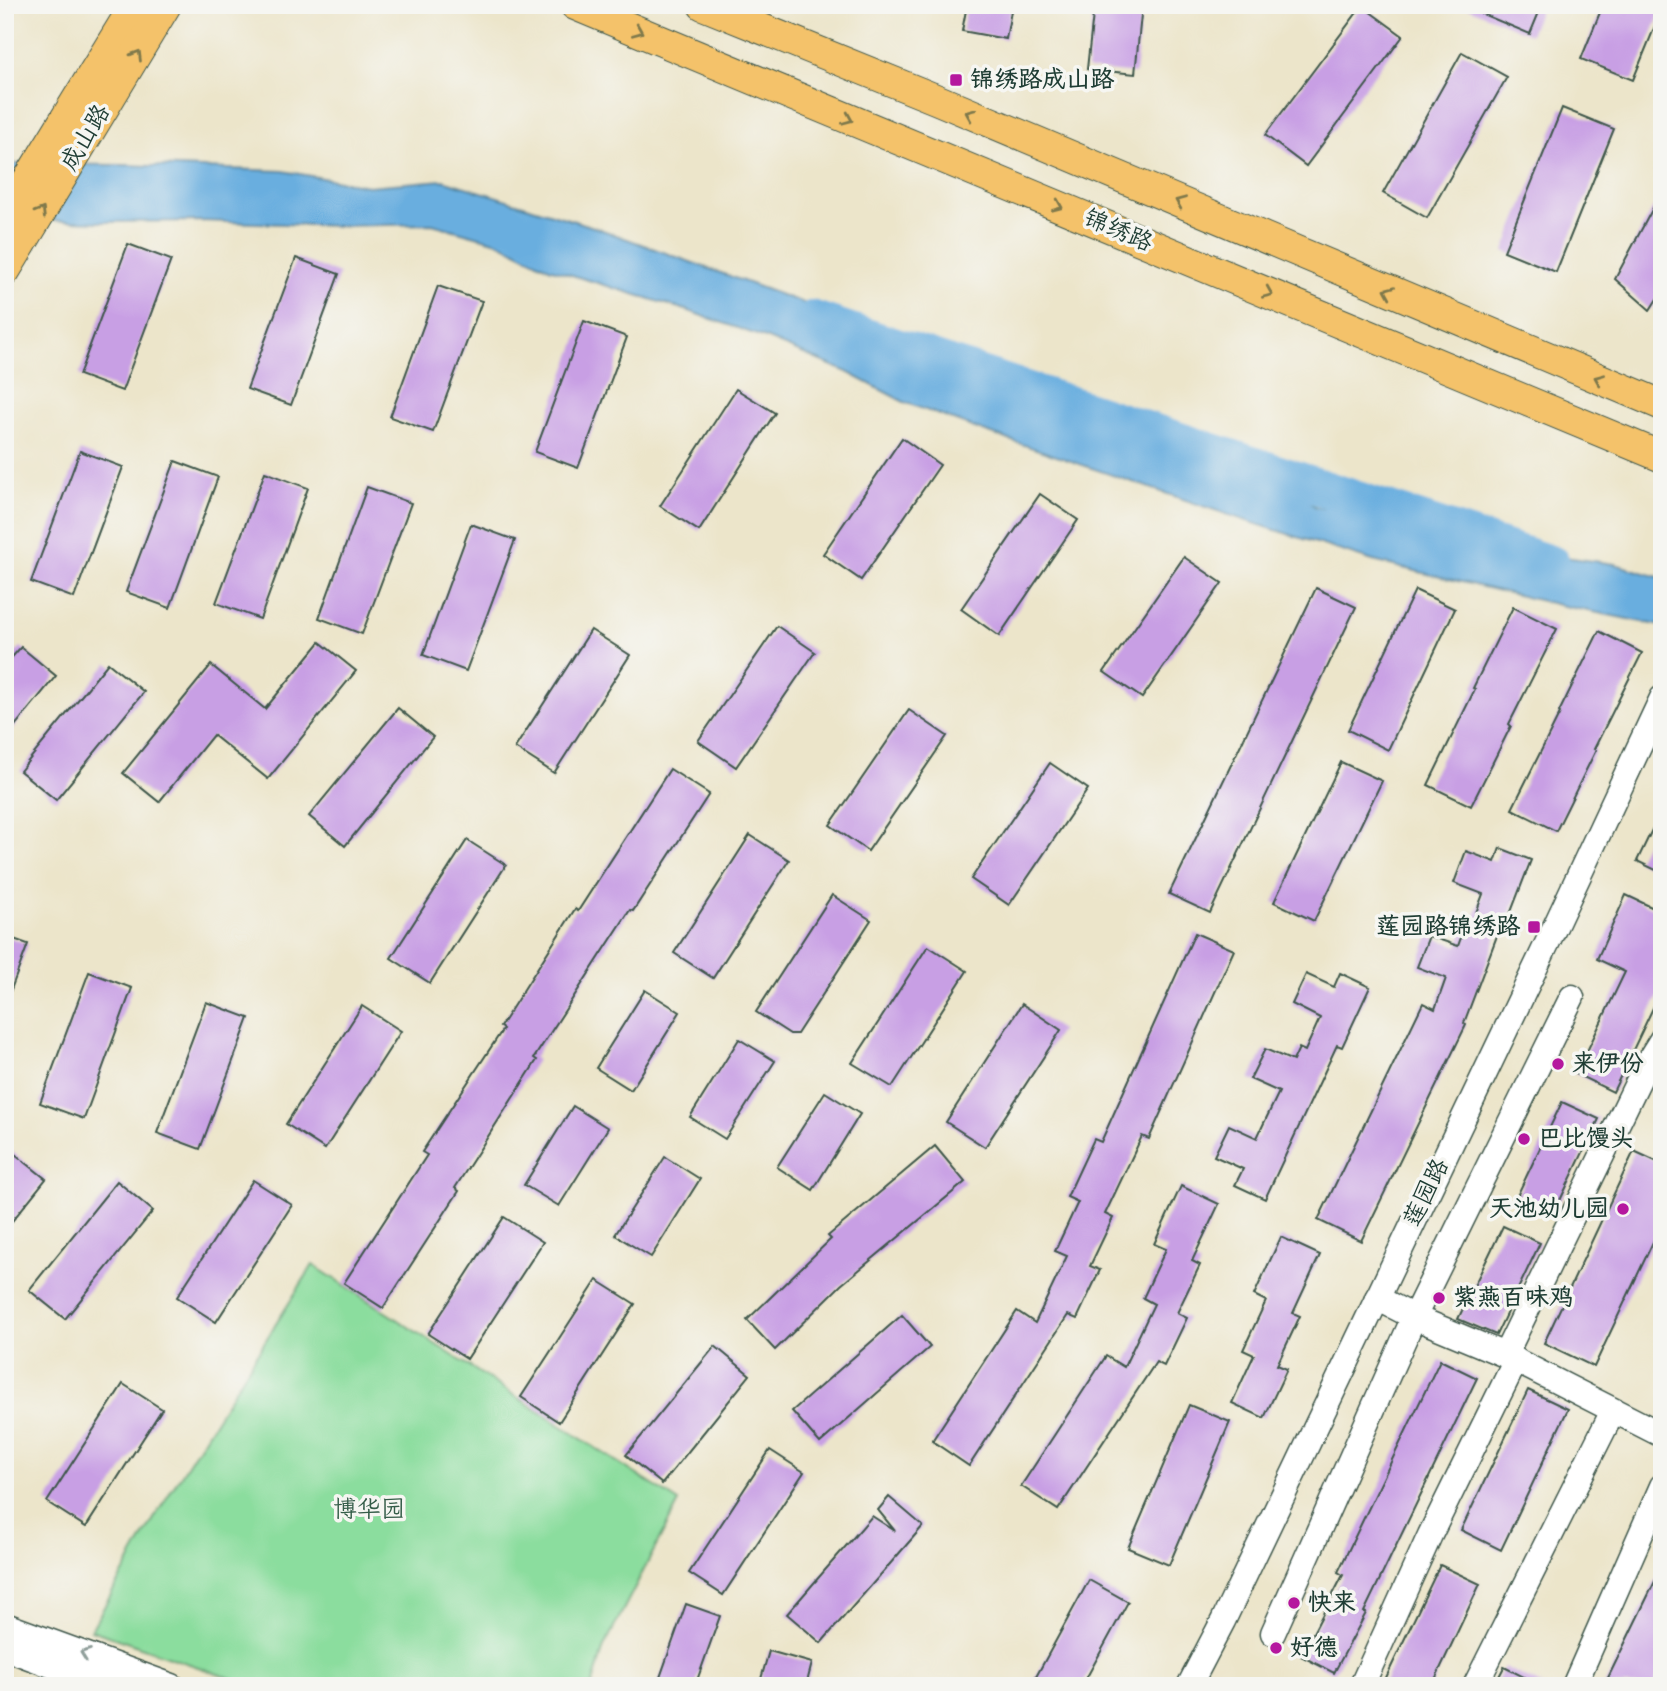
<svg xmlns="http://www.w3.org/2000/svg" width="1667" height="1691" font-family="Kalam,'LXGW WenKai TC',sans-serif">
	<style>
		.green { fill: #8bdd9e; stroke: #558d69; stroke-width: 2 }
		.water { fill: #69aedf; stroke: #44768a; stroke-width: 2 }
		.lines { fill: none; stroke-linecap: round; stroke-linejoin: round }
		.river { stroke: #69aedf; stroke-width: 37 }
		.building { fill: #c89fe4 }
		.minor-casing { stroke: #3e564a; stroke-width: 27 }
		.major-casing { stroke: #3e564a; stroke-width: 32 }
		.minor { stroke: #fff; stroke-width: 24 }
		.major { stroke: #f4c26a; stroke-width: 30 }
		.oneway { stroke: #7f794c }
		.oneway2 { stroke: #8f9e9a }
		.poi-dot { fill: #b5179e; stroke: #f6f6f2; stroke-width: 2.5 }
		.labels { text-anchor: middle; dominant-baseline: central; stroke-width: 7; stroke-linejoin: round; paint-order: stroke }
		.poi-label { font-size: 24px; font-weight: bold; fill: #1f3d34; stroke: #f6f6f2; text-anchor: start }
		.street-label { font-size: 24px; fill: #1f3d34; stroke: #f6f6f2 }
		.park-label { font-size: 24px; fill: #355d49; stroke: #f6f6f2 }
	</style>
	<rect width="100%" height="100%" fill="#f6f6f2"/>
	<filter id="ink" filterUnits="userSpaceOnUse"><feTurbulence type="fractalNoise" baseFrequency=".0143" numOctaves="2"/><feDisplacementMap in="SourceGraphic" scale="14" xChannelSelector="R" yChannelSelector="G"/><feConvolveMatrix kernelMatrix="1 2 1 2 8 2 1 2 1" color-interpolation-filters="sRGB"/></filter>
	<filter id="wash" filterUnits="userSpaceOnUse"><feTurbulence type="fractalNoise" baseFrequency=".00686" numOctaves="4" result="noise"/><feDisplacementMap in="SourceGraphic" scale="28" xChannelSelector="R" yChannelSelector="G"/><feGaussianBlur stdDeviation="1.57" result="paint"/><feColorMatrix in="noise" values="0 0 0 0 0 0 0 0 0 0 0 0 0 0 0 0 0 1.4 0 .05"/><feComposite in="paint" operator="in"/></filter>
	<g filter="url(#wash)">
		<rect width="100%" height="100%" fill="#ece5ca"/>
		<path class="green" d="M313 1265 679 1502 604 1647 592 1686H253L91 1630 156 1515Z"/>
		<path class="water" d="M5 164 124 165 283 171 368 186 443 180 597 228 828 312 860 334 1262 468 1316 507 1406 515 1506 549 1615 564 1662 578V626L1559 605 1373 561 1244 520 983 431 904 402 847 372 763 337 689 311 549 268 498 242 432 224 338 226 201 221 101 222 5 219Z"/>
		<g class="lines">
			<path class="river" d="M813 319 1552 564"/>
		</g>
		<g id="blocks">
			<g class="building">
				<path d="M967 5H1012L1006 39 962 31Z"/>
				<path d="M1094 5H1142L1135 74 1087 69Z"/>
				<path d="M1461 5H1542L1530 34Z"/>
				<path d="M1603 5H1662V9L1633 80 1581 59Z"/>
				<path d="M1362 6 1403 36 1306 166 1265 135Z"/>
				<path d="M1462 52 1507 77 1427 218 1383 193Z"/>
				<path d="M1562 108 1614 129 1556 272 1504 251Z"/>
				<path d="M1662 191V291L1650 310 1615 279Z"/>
				<path d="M128 244 171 260 122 391 79 375Z"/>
				<path d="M296 258 339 274 291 405 247 389Z"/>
				<path d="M438 286 482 301 433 432 390 417Z"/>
				<path d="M584 321 627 337 578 468 535 452Z"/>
				<path d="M736 389 775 413 699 531 660 506Z"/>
				<path d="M902 438 940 465 861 580 823 554Z"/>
				<path d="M80 451 123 467 74 598 31 582Z"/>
				<path d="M175 461 218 477 170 608 126 592Z"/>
				<path d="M265 472 308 488 260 619 216 603Z"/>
				<path d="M367 487 411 503 362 634 319 618Z"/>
				<path d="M1040 494 1078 520 999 636 961 609Z"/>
				<path d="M471 524 515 540 466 671 423 655Z"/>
				<path d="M1184 557 1222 583 1142 698 1104 672Z"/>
				<path d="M1316 588 1356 607 1210 913 1169 894Z"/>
				<path d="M1415 590 1455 609 1388 750 1348 730Z"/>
				<path d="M1513 607 1557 629 1509 724 1511 726 1471 806 1428 785 1475 689 1473 688Z"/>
				<path d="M777 626 815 652 736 767 698 741Z"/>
				<path d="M591 630 630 655 554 773 515 748Z"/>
				<path d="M1599 631 1642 653 1594 749 1596 750 1556 831 1512 809 1560 713 1559 712Z"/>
				<path d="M320 642 356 671 268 779 213 735 159 802 123 773 211 665 265 709Z"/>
				<path d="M21 647 56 676 5 738V665Z"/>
				<path d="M108 663 144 692 56 800 20 771Z"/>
				<path d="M398 708 433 737 345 846 309 816Z"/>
				<path d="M909 710 947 736 868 851 830 825Z"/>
				<path d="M1341 762 1382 781 1314 921 1274 902Z"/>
				<path d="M1050 763 1088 789 1009 905 971 879Z"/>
				<path d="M670 769 709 794 633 911 630 910 534 1058 537 1060 455 1188 459 1191 383 1308 344 1283 427 1155 422 1152 503 1029 500 1027 575 909 578 911Z"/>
				<path d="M1662 809V873L1637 861Z"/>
				<path d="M750 835 789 860 713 978 674 953Z"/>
				<path d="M467 840 506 865 430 983 391 958Z"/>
				<path d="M1500 848 1531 860 1507 922 1503 920 1464 1023 1466 1025 1361 1241 1318 1220 1423 1003 1435 1009 1446 978 1417 967 1429 936 1458 946 1463 932 1468 934 1483 894 1454 883 1466 851 1495 862Z"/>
				<path d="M832 895 871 920 797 1034H790L756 1012Z"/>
				<path d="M1626 895 1662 912V989L1613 1092 1576 1074 1625 972 1597 959Z"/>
				<path d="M1195 933 1234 950 1149 1139 1142 1136 1105 1214 1113 1218 1090 1266 1100 1270 1077 1319 1068 1315 969 1466 932 1441 1017 1311 1035 1323 1067 1256 1055 1251 1078 1202 1067 1197 1094 1139 1101 1142Z"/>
				<path d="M5 936 28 944 7 1000H5Z"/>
				<path d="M928 946 967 971 892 1087 852 1063Z"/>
				<path d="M89 972 132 988 84 1119 40 1103Z"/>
				<path d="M1340 973 1370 987 1342 1047 1337 1045 1265 1199 1235 1185 1243 1169 1214 1156 1229 1125 1257 1138 1263 1125 1279 1092 1250 1079 1265 1049 1293 1061 1299 1048 1305 1051 1320 1018 1292 1004 1306 974 1334 987Z"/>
				<path d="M645 990 680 1012 631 1090 596 1068Z"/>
				<path d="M206 1002 249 1018 200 1149 157 1133Z"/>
				<path d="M1022 1004 1061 1030 985 1147 946 1122Z"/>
				<path d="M362 1006 401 1031 325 1149 286 1124Z"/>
				<path d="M739 1039 775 1061 725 1139 690 1117Z"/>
				<path d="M825 1092 860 1114 813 1190 777 1167Z"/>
				<path d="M1562 1102 1599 1119 1554 1213 1517 1196Z"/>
				<path d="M573 1106 608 1128 559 1206 524 1185Z"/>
				<path d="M5 1146 46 1179 5 1230Z"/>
				<path d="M935 1146 965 1182 841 1285 775 1350 747 1320 831 1239 828 1236Z"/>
				<path d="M1634 1151 1662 1164V1223L1594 1367 1544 1343Z"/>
				<path d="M665 1157 700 1179 651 1257 615 1235Z"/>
				<path d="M253 1180 292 1205 216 1322 177 1297Z"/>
				<path d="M117 1181 153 1211 65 1319 29 1290Z"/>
				<path d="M1181 1186 1219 1204 1192 1261 1200 1265 1177 1313 1187 1318 1164 1366 1156 1362 1058 1510 1021 1486 1106 1356 1124 1367 1154 1304 1143 1298 1166 1249 1154 1244Z"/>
				<path d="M504 1217 543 1242 467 1359 428 1334Z"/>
				<path d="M1503 1226 1540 1243 1496 1335 1458 1319Z"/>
				<path d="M1281 1237 1320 1255 1293 1313 1300 1316 1277 1365 1287 1369 1264 1418 1232 1403 1254 1355 1243 1350 1266 1301 1254 1295Z"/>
				<path d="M597 1280 635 1304 559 1422 521 1397Z"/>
				<path d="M902 1315 930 1347 820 1443 792 1411Z"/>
				<path d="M715 1346 750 1375 662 1484 626 1455Z"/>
				<path d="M1440 1360 1477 1378 1364 1612 1366 1613 1334 1673 1301 1656 1343 1575 1338 1572Z"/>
				<path d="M123 1384 162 1409 86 1527 47 1502Z"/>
				<path d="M1528 1390 1568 1409 1501 1550 1461 1530Z"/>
				<path d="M1189 1405 1230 1422 1169 1565 1128 1548Z"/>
				<path d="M770 1450 804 1472 723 1595 689 1573Z"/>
				<path d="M889 1497 923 1526 821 1643 787 1614 872 1516 895 1531 878 1510Z"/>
				<path d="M1440 1565 1480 1584 1432 1686H1382Z"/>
				<path d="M1662 1567V1667L1653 1686H1604Z"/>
				<path d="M1089 1580 1128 1602 1082 1686H1031Z"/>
				<path d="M686 1604 720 1616 695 1686H657Z"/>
				<path d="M769 1651 812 1663 806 1686H759Z"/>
				<path d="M1504 1667 1542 1686H1494Z"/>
			</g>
		</g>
	</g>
	<g filter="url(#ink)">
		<use href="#blocks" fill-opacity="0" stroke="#3e564a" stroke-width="2"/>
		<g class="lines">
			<defs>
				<g id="minor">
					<path d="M1662 1039 1647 1063 1505 1355 1662 1435"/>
					<path d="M1377 1298 1414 1317 1505 1355"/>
					<path d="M5 1625 172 1686"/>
					<path d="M1273 1633 1414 1317 1572 997"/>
					<path d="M5 1648 107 1686"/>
					<path d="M1362 1685 1430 1535 1516 1360"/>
					<path d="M1189 1686 1223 1621 1552 933 1662 698"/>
					<path d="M1475 1686 1613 1411"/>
					<path d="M1574 1686 1662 1486"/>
				</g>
				<g id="major">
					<path d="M575 5 1662 457"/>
					<path d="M703 5 938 100 1662 405"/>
					<path d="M5 217 135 5"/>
					<path d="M5 271 166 5"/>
				</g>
			</defs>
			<use href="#minor" class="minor-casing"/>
			<use href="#major" class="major-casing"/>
			<use href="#minor" class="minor"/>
			<use href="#major" class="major"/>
		</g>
		<defs><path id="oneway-chevron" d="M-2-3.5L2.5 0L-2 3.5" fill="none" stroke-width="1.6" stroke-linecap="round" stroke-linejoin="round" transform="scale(1.75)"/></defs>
		<g class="oneway">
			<use href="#oneway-chevron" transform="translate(638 31) rotate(23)"/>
			<use href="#oneway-chevron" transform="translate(137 55) rotate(-59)"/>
			<use href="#oneway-chevron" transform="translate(970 114) rotate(-157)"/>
			<use href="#oneway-chevron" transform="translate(848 119) rotate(23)"/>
			<use href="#oneway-chevron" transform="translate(1180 202) rotate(-157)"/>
			<use href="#oneway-chevron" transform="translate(1058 206) rotate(23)"/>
			<use href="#oneway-chevron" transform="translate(41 212) rotate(-59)"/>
			<use href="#oneway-chevron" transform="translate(1389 291) rotate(-157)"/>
			<use href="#oneway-chevron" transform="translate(1268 293) rotate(23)"/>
			<use href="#oneway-chevron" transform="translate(1599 379) rotate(-157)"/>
		</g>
		<use class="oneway2" href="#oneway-chevron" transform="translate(85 1654) rotate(-160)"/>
	</g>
	<g class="poi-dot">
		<rect x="949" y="73" width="14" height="14" rx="3.5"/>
		<rect x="1527" y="920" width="14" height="14" rx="3.5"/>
		<circle cx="1558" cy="1064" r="7"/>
		<circle cx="1524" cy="1139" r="7"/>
		<circle cx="1623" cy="1209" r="7"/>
		<circle cx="1439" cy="1298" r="7"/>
		<circle cx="1294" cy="1603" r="7"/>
		<circle cx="1276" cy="1648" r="7"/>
	</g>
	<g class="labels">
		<g class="poi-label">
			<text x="970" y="80">锦绣路成山路</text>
			<text x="1520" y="927" text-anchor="end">莲园路锦绣路</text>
			<text x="1572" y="1064">来伊份</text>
			<text x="1538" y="1139">巴比馒头</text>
			<text x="1609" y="1209" text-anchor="end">天池幼儿园</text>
			<text x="1453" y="1298">紫燕百味鸡</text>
			<text x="1308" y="1603">快来</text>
			<text x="1290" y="1648">好德</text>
		</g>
		<g class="street-label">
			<text transform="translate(86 138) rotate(-59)">成山路</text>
			<text transform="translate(1118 231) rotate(23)">锦绣路</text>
			<text transform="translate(1427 1193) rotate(-64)">莲园路</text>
		</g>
		<g class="park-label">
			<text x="369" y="1510">博华园</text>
		</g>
	</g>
	<rect width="1667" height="1691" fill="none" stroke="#f6f6f2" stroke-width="28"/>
</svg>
